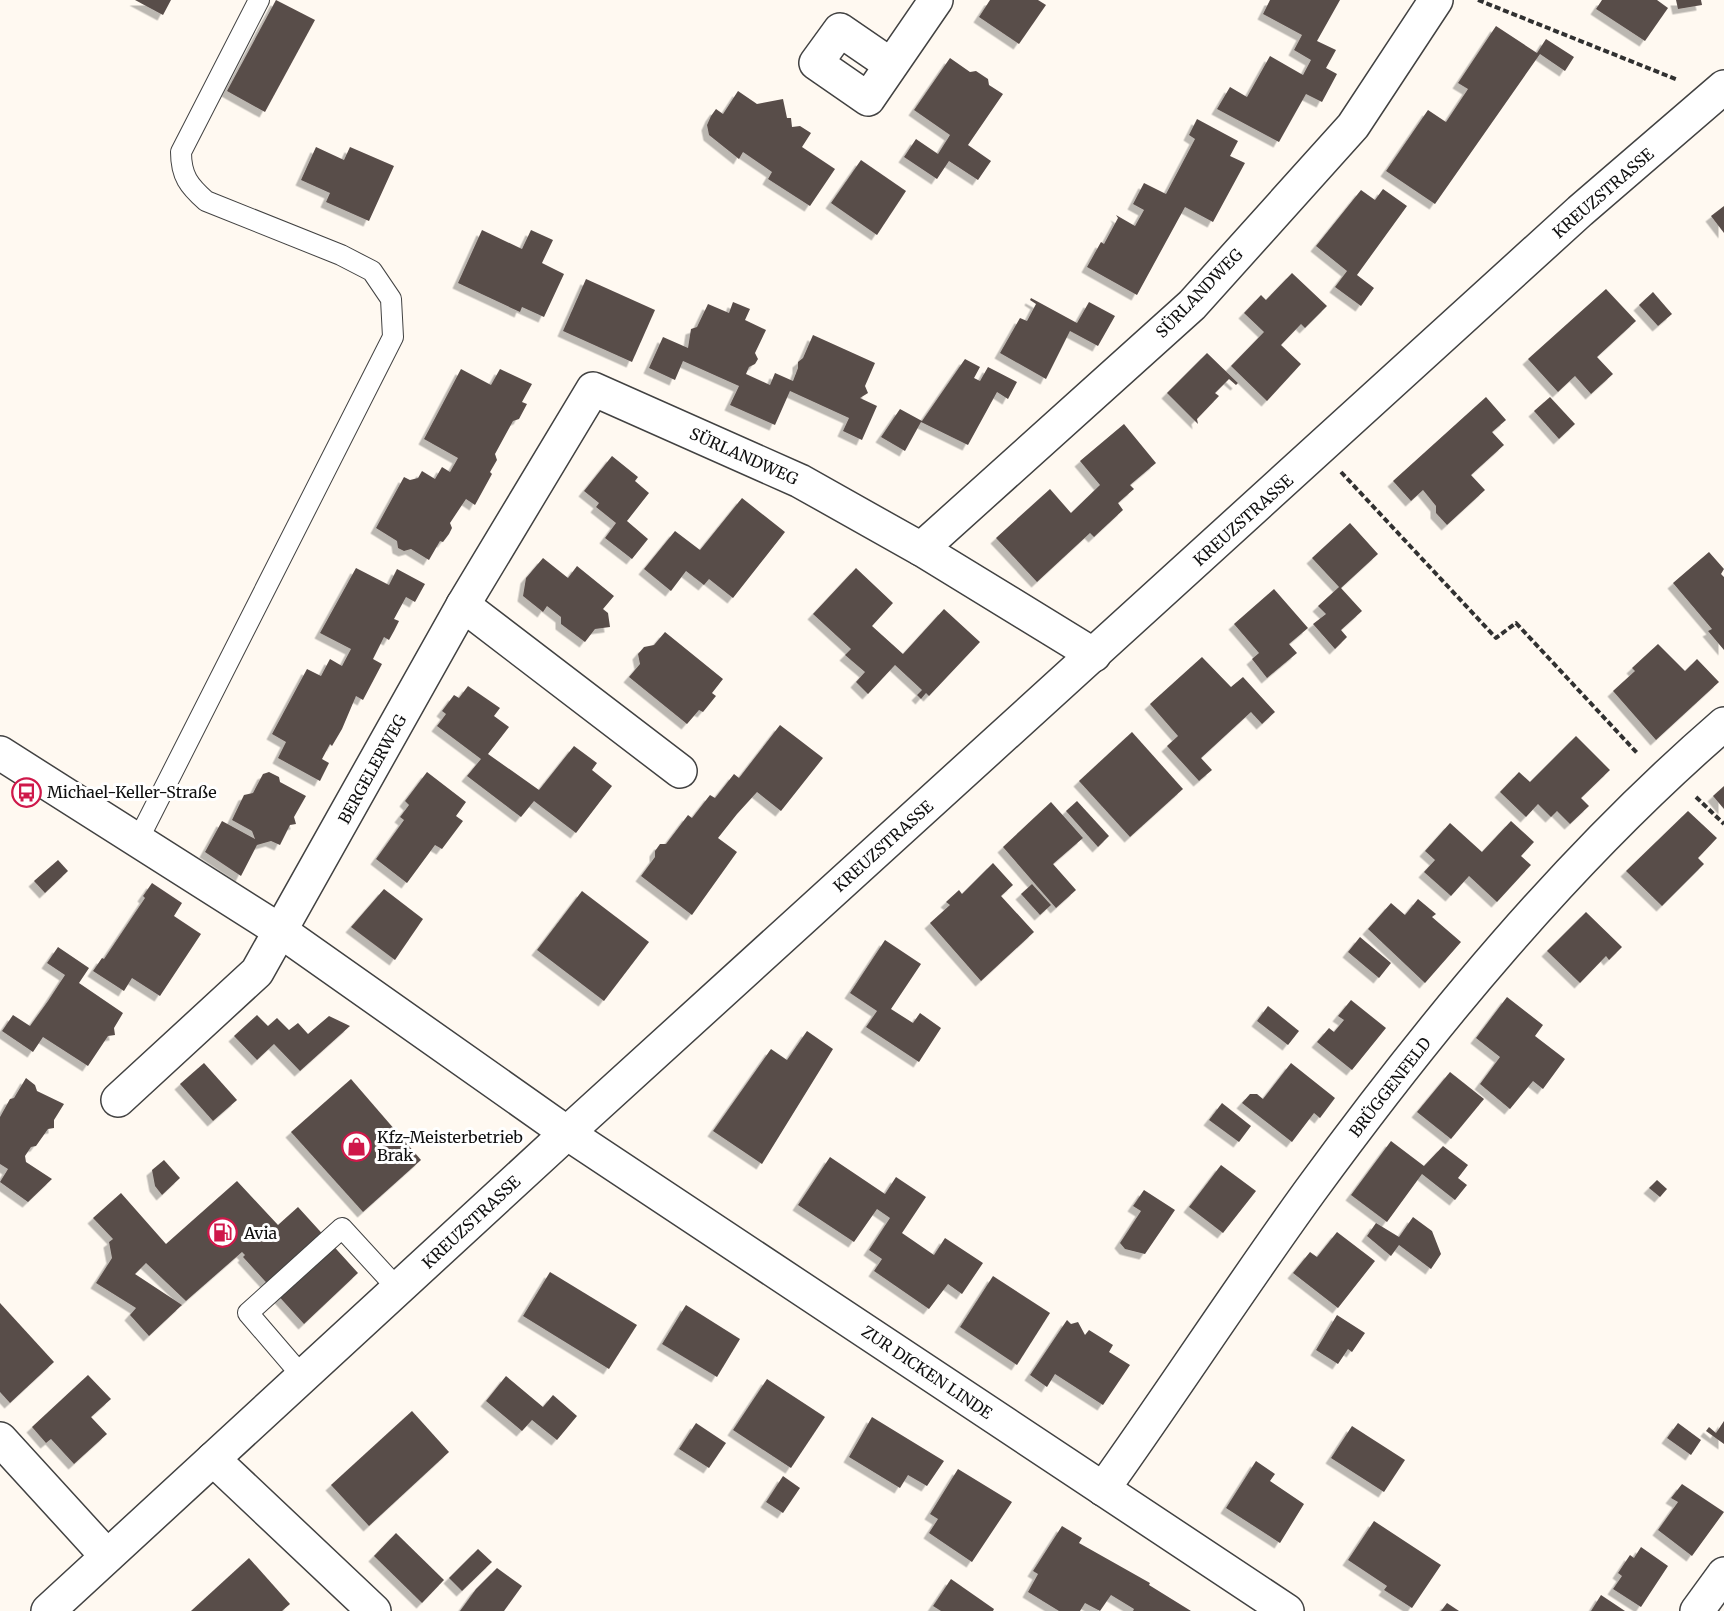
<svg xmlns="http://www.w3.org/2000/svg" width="1724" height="1611" font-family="Merriweather,serif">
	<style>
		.building { fill: #594d4a; filter: url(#shadow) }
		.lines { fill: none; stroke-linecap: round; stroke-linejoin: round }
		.service-casing { stroke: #424242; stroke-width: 22 }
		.minor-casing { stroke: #424242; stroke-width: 36 }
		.tertiary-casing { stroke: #424242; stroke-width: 36 }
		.path { stroke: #313131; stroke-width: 4; stroke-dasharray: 6 3; stroke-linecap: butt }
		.service { stroke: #fff; stroke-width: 20 }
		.minor { stroke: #fff; stroke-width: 33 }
		.tertiary { stroke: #fff; stroke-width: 33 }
		.labels { text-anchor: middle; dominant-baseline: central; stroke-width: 6; stroke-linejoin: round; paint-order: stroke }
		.street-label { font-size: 16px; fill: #0f0f0f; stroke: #fff }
		.poi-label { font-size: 16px; fill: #0f0f0f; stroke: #fff; text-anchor: start }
	</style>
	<defs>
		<filter id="shadow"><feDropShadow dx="-5.5" dy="5.5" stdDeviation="0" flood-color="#0004"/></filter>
	</defs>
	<rect width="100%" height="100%" fill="#fff9f1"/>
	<g class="building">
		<path d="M135 0H171L163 15Z"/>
		<path d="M276 0 315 20 265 112 227 91Z"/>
		<path d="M990 0H1038L1046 5 1019 44 979 17Z"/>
		<path d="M1270 0H1340L1317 41 1336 50 1326 68 1337 74 1322 102 1306 94 1279 142 1217 109 1230 87 1247 97 1270 56 1303 75 1311 60 1294 50 1302 35 1263 14Z"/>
		<path d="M1602 0H1657L1668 8 1645 41 1596 9Z"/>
		<path d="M1676 0H1701L1702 5 1678 9Z"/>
		<path d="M1496 26 1537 53 1546 39 1574 57 1565 71 1540 54 1435 204 1386 171 1428 110 1446 122 1468 89 1458 83Z"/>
		<path d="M950 58 970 72 976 71 988 79 989 85 1003 94 968 145 991 161 978 180 949 161 937 179 904 157 916 139 938 154 950 135 914 110Z"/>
		<path d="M738 91 757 104 783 99 787 118H791L792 127 800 126 811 133 802 147 835 169 810 206 768 179 772 172 743 152 739 159 709 135 707 125 711 116 716 109 723 114Z"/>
		<path d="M1197 119 1238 141 1230 156 1245 163 1213 222 1185 207 1137 295 1087 267 1101 242 1104 244 1118 218 1116 215 1135 226 1144 210 1133 204 1144 183 1166 194 1195 139 1189 135Z"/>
		<path d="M316 147 344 160 350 147 394 166 369 221 326 202 330 193 301 180Z"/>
		<path d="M861 160 906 191 877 235 831 203Z"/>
		<path d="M1383 189 1407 206 1357 275 1374 288 1361 306 1335 287 1347 271 1316 246 1361 190 1375 200Z"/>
		<path d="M1724 206V233L1711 216Z"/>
		<path d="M482 230 522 249 531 230 553 240 542 263 564 274 544 317 522 307 520 312 458 283Z"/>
		<path d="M1292 273 1327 306 1305 328 1301 324 1281 345 1301 364 1267 401 1231 366 1264 332 1244 313 1261 295 1266 300Z"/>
		<path d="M586 279 655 310 632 362 563 331Z"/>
		<path d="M1606 289 1636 321 1597 357 1613 374 1591 394 1575 376 1558 392 1528 359Z"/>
		<path d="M1653 292 1672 314 1658 326 1639 305Z"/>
		<path d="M1031 298 1077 323 1089 302 1115 316 1098 346 1070 331 1046 379 1000 353 1020 318 1027 321 1036 304 1030 300Z"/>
		<path d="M733 302 750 309 745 320 766 330 755 353 758 359 755 364 749 367 746 374 770 385 775 373 793 381 798 368V362L803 358 813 335 875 363 865 386 868 393 860 398 877 406 862 440 843 431 849 418 790 391 775 425 730 405 739 386 683 361 675 380 649 368 663 337 688 348 691 329 697 327 708 304 729 313Z"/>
		<path d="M1207 353 1238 383 1236 385 1229 379 1215 393 1219 396 1197 419 1198 424 1167 393Z"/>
		<path d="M965 359 980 367 974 378 980 381 988 367 1017 382 1008 399 997 392 968 445 921 422 905 451 881 437 900 409 922 421Z"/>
		<path d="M461 369 491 385 500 369 532 384 522 402 527 404 519 419 513 421 495 454 497 460 490 472 492 474 475 505 466 499 450 523 452 528 449 534 443 542 440 541 429 560 411 549 404 551 398 548 397 541 376 528 404 477 410 480 418 478 422 471 435 479 442 467 450 472 458 458 424 439Z"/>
		<path d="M1486 397 1506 420 1492 432 1504 445 1471 475 1485 490 1447 525 1436 513V506L1423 490 1411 501 1393 481Z"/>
		<path d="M1550 397 1575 424 1559 439 1534 411Z"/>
		<path d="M1124 424 1156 463 1130 485 1134 489 1118 503 1123 510 1094 537 1090 533 1037 582 996 538 1050 489 1071 513 1100 485 1080 461Z"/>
		<path d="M612 456 638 477 635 481 649 493 627 521 648 539 632 559 605 538 616 523 596 507 599 503 584 491Z"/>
		<path d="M742 498 785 532 733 598 709 579 704 585 686 571 671 591 644 569 675 531 700 550Z"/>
		<path d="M1350 523 1378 554 1341 588 1362 611 1341 630 1347 637 1335 649 1313 624 1326 614 1318 606 1339 587 1312 558Z"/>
		<path d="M1709 552 1724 569 1721 574 1724 577V650L1708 631 1712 629 1673 583Z"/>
		<path d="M543 558 568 578 577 566 614 596 603 609 608 613 610 627 595 629 585 642 561 624V617L547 606 543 612 523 596 526 578Z"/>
		<path d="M356 568 389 585 397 569 425 584 415 602 406 597 394 619 399 621 394 631 389 640 384 637 373 659 382 664 363 700 356 696 342 729 332 746 330 744 322 759 329 763 320 781 278 758 286 742 272 734 307 669 321 676 330 659 342 666 351 649 320 633Z"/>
		<path d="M856 568 893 603 872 626 903 654 944 609 980 642 929 696 926 693 921 699 917 695 922 690 895 665 868 694 856 682 865 672 845 655 851 649 813 614Z"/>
		<path d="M1274 589 1308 628 1289 644 1297 653 1267 678 1252 659 1259 653 1234 624Z"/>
		<path d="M665 632 723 679 712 693 716 696 703 712 699 710 687 724 629 677 640 664 638 654 644 647 654 645Z"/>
		<path d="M1658 644 1685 671 1697 659 1719 682 1656 740 1613 691 1635 671 1632 668Z"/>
		<path d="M1202 657 1231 687 1243 677 1275 712 1262 724 1251 712 1201 758 1212 770 1199 781 1167 746 1178 736 1150 704Z"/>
		<path d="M468 686 500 708 494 716 509 727 488 754 539 790 574 746 597 763 592 770 612 786 576 833 534 801 521 817 467 776 481 759 437 726 446 714 442 711 454 695 459 698Z"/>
		<path d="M780 725 823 758 781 811 757 792 737 814 718 838 737 852 692 915 641 876 655 857V851L660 844H666L688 815 692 818 710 795 715 798 734 774 739 778Z"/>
		<path d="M1132 732 1183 789 1130 837 1079 781Z"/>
		<path d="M1576 736 1610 770 1581 798 1589 806 1570 824 1557 811 1551 817 1538 804 1526 817 1500 792 1519 772 1530 782Z"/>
		<path d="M269 772 279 777 280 782 306 796 294 817 296 824 290 825 280 845 271 841 257 845 241 876 205 852 222 821 255 839 252 831 232 820 244 795 253 793 263 774Z"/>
		<path d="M427 772 466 802 456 816 463 821 442 849 435 845 407 883 376 859 404 820 400 817 409 805 405 801Z"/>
		<path d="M1724 786V809L1713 796Z"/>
		<path d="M1077 801 1109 836 1098 847 1066 811Z"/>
		<path d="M1051 802 1083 838 1053 864 1076 890 1056 908 1003 847Z"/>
		<path d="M1688 811 1717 838 1698 858 1704 864 1662 906 1626 871Z"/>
		<path d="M1511 821 1534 842 1521 856 1531 865 1497 902 1469 876 1451 896 1424 872 1435 860 1425 851 1450 823 1482 852Z"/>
		<path d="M58 860 68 871 45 893 34 881Z"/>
		<path d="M993 863 1013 885 1001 896 1034 932 981 981 930 923 950 905 946 902 959 890 962 894Z"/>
		<path d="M152 883 182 903 174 916 201 934 160 996 132 978 124 991 93 971 102 958 104 959 145 898 143 896Z"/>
		<path d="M1032 884 1051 905 1040 915 1021 894Z"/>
		<path d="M384 889 423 919 395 960 351 927Z"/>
		<path d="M582 891 649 942 604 1001 537 950Z"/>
		<path d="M1418 899 1436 914 1432 917 1461 942 1425 983 1368 929 1391 903 1405 915Z"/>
		<path d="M1586 912 1622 947 1609 960 1606 956 1580 983 1547 951Z"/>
		<path d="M1360 937 1391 963 1379 978 1348 952Z"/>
		<path d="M885 940 921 964 891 1009 913 1023 920 1013 941 1028 919 1062 866 1027 877 1011 850 993Z"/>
		<path d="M58 947 89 968 79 983 123 1013 114 1028 115 1035 108 1036 88 1066 43 1037 33 1052 2 1031 13 1015 30 1026 48 1001 65 975 47 963Z"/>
		<path d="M1507 997 1543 1025 1535 1036 1565 1059 1543 1089 1533 1081 1510 1109 1480 1084 1500 1057 1476 1038Z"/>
		<path d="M1351 1000 1386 1028 1352 1070 1317 1042 1329 1028 1334 1032 1344 1020 1338 1016Z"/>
		<path d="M1268 1006 1299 1031 1288 1045 1257 1021Z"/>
		<path d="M257 1015 268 1026 277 1018 289 1030 298 1023 308 1034 329 1016 350 1026 300 1071 274 1044 257 1060 234 1036Z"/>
		<path d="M807 1031 833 1049 762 1164 713 1131 771 1049 787 1060Z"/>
		<path d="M204 1063 237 1100 213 1121 180 1084Z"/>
		<path d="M1291 1063 1335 1098 1320 1118 1314 1113 1292 1142 1242 1103 1250 1094H1257L1263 1099Z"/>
		<path d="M1450 1072 1484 1099 1451 1139 1417 1112Z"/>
		<path d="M26 1078 35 1085 37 1091 64 1104 54 1120V1128L48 1129 36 1146 31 1147 25 1156 26 1162 52 1179 28 1202 0 1182 8 1169 0 1164V1117L10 1099 14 1098Z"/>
		<path d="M351 1079 421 1160 363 1212 291 1132Z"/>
		<path d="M1222 1103 1251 1126 1239 1142 1209 1120Z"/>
		<path d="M1391 1141 1424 1166 1443 1146 1468 1165 1458 1178 1467 1185 1455 1200 1422 1174 1387 1222 1351 1195Z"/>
		<path d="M830 1157 885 1194 896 1177 926 1197 902 1233 934 1255 945 1238 983 1263 962 1294 948 1284 929 1309 874 1271 882 1259 869 1250 890 1218 877 1209 854 1242 798 1205Z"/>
		<path d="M164 1160 180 1178 162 1195 155 1186 152 1170Z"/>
		<path d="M1221 1165 1256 1191 1223 1233 1189 1207Z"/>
		<path d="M1657 1180 1667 1189 1660 1197 1649 1188Z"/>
		<path d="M237 1181 278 1225 298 1207 358 1273 304 1324 243 1257 245 1255 242 1252 186 1301 146 1263 135 1274 182 1305 149 1336 130 1315 136 1308 96 1283 112 1258 109 1242 113 1239 93 1218 121 1193 166 1244Z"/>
		<path d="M1144 1190 1175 1210 1145 1254 1125 1249 1120 1243 1141 1211 1133 1206Z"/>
		<path d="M1413 1217 1432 1231 1441 1254 1431 1269 1399 1245 1391 1256 1367 1236 1376 1223 1399 1237Z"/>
		<path d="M1337 1232 1375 1261 1338 1308 1293 1273 1310 1252 1317 1257Z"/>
		<path d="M550 1272 637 1325 609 1369 523 1316Z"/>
		<path d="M993 1276 1050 1313 1017 1365 960 1327Z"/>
		<path d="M0 1303 54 1362 10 1403 0 1392Z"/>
		<path d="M686 1305 740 1339 717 1377 662 1344Z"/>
		<path d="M1337 1315 1365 1333 1352 1352 1348 1349 1338 1364 1316 1350Z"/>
		<path d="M1067 1320 1071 1324 1078 1322 1085 1335 1089 1330 1113 1345 1109 1352 1130 1365 1103 1405 1055 1374 1047 1387 1030 1375Z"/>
		<path d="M88 1375 111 1399 91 1417 107 1434 74 1464 51 1439 46 1443 32 1427Z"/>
		<path d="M506 1376 543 1407 553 1395 577 1416 557 1440 532 1420 522 1431 486 1401Z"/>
		<path d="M767 1379 825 1417 791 1468 733 1430Z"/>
		<path d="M412 1411 449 1452 369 1526 331 1485Z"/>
		<path d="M872 1417 944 1461 927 1486 908 1475 900 1488 849 1457Z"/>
		<path d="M1724 1421V1444L1706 1431 1709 1427 1716 1433Z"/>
		<path d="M696 1423 726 1443 709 1468 679 1449Z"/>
		<path d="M1678 1423 1701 1440 1691 1455 1667 1438Z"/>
		<path d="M1352 1426 1405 1460 1384 1492 1331 1458Z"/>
		<path d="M1256 1461 1275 1474 1270 1481 1304 1504 1280 1543 1226 1508Z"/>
		<path d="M958 1469 1012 1502 972 1562 929 1533 938 1519 930 1514Z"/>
		<path d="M783 1476 800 1488 783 1513 766 1502Z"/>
		<path d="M1682 1484 1724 1512 1692 1556 1658 1530 1678 1502 1671 1498Z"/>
		<path d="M1374 1521 1441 1565 1412 1608 1384 1590 1387 1586 1348 1560Z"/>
		<path d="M1062 1526 1082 1538 1079 1543 1150 1583 1149 1585 1191 1611H1133L1134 1609 1111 1595 1100 1611 1085 1603 1080 1611H1059L1028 1592 1038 1574 1033 1571Z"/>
		<path d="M396 1533 444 1580 422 1603 374 1556Z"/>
		<path d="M1641 1547 1668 1566 1641 1607 1613 1589 1622 1576 1618 1573 1630 1555 1634 1558Z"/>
		<path d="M478 1549 492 1562 462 1591 449 1578Z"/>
		<path d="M249 1558 290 1604 282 1611H191Z"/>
		<path d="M497 1568 522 1586 504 1611H460L476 1589Z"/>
		<path d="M951 1579 994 1609 993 1611H941L933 1606Z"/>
		<path d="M1601 1595 1625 1611H1591Z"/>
		<path d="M1447 1603 1459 1611H1441Z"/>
	</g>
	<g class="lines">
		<defs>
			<g id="service">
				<path d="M137 842 393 337 391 299 372 271 341 255 206 201C189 186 181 176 181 152L259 0"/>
				<path d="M303 1377 248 1313 342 1228 398 1289"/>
			</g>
			<g id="minor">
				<path d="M891 65 840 30 816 63 868 99 936 0"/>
				<path d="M921 549 1192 305 1353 126 1436 0"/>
				<path d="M463 605 680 771"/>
				<path d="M0 753 282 932 567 1133 1287 1611"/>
				<path d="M118 1100 257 972 463 605 593 389 800 481 921 549 1094 655"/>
				<path d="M0 1439 107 1556"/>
				<path d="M213 1459 374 1611"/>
				<path d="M1103 1489C1173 1391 1239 1289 1310 1191 1432 1024 1567 860 1724 724"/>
				<path d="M1697 1611 1724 1574"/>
			</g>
			<path id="tertiary" d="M48 1611 567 1133 1580 211 1724 87"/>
		</defs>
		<use href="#service" class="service-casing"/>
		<use href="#minor" class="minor-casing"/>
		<use href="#tertiary" class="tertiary-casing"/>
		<g class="path">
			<path d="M1478 0 1678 80"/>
			<path d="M1341 472 1496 638 1516 623 1638 754"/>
			<path d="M1696 797 1724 824"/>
		</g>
		<use href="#service" class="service"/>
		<use href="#minor" class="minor"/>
		<use href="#tertiary" class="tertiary"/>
	</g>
	<defs>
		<symbol id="bus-ring" viewBox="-11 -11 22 22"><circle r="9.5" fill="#fff" stroke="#cf184a" stroke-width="1.5"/><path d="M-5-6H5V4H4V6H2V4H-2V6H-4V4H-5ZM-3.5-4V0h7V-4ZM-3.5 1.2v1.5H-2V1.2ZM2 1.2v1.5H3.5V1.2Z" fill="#cf184a"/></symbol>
		<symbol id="shop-ring" viewBox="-11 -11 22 22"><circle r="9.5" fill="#fff" stroke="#cf184a" stroke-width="1.5"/><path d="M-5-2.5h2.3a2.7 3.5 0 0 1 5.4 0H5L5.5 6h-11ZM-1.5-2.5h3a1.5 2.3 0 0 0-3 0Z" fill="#cf184a"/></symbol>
		<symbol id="fuel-ring" viewBox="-11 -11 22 22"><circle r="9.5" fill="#fff" stroke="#cf184a" stroke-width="1.5"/><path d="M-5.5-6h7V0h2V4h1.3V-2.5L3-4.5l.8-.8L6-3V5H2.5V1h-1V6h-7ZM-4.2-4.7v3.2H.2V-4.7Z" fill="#cf184a"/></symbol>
	</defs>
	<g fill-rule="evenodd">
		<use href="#bus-ring" x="10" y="776" width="33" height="33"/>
		<use href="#shop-ring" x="340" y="1130" width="33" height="33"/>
		<use href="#fuel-ring" x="206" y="1216" width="33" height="33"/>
	</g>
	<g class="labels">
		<g class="street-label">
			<text transform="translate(1603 193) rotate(-41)">KREUZSTRASSE</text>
			<text transform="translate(1199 293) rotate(-46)">SÜRLANDWEG</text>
			<text transform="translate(744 456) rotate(24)">SÜRLANDWEG</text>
			<text transform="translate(1243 520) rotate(-42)">KREUZSTRASSE</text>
			<text transform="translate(372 769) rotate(-61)">BERGELERWEG</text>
			<text transform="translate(883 846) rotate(-42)">KREUZSTRASSE</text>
			<text transform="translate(1390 1087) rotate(-52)">BRÜGGENFELD</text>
			<text transform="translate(471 1222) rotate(-43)">KREUZSTRASSE</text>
			<text transform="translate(927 1372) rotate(34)">ZUR DICKEN LINDE</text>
		</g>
		<g class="poi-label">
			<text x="47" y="792">Michael-Keller-Straße</text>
			<text x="377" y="1137">Kfz-Meisterbetrieb<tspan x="377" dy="18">Brak</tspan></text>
			<text x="244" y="1233">Avia</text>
		</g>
	</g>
</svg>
